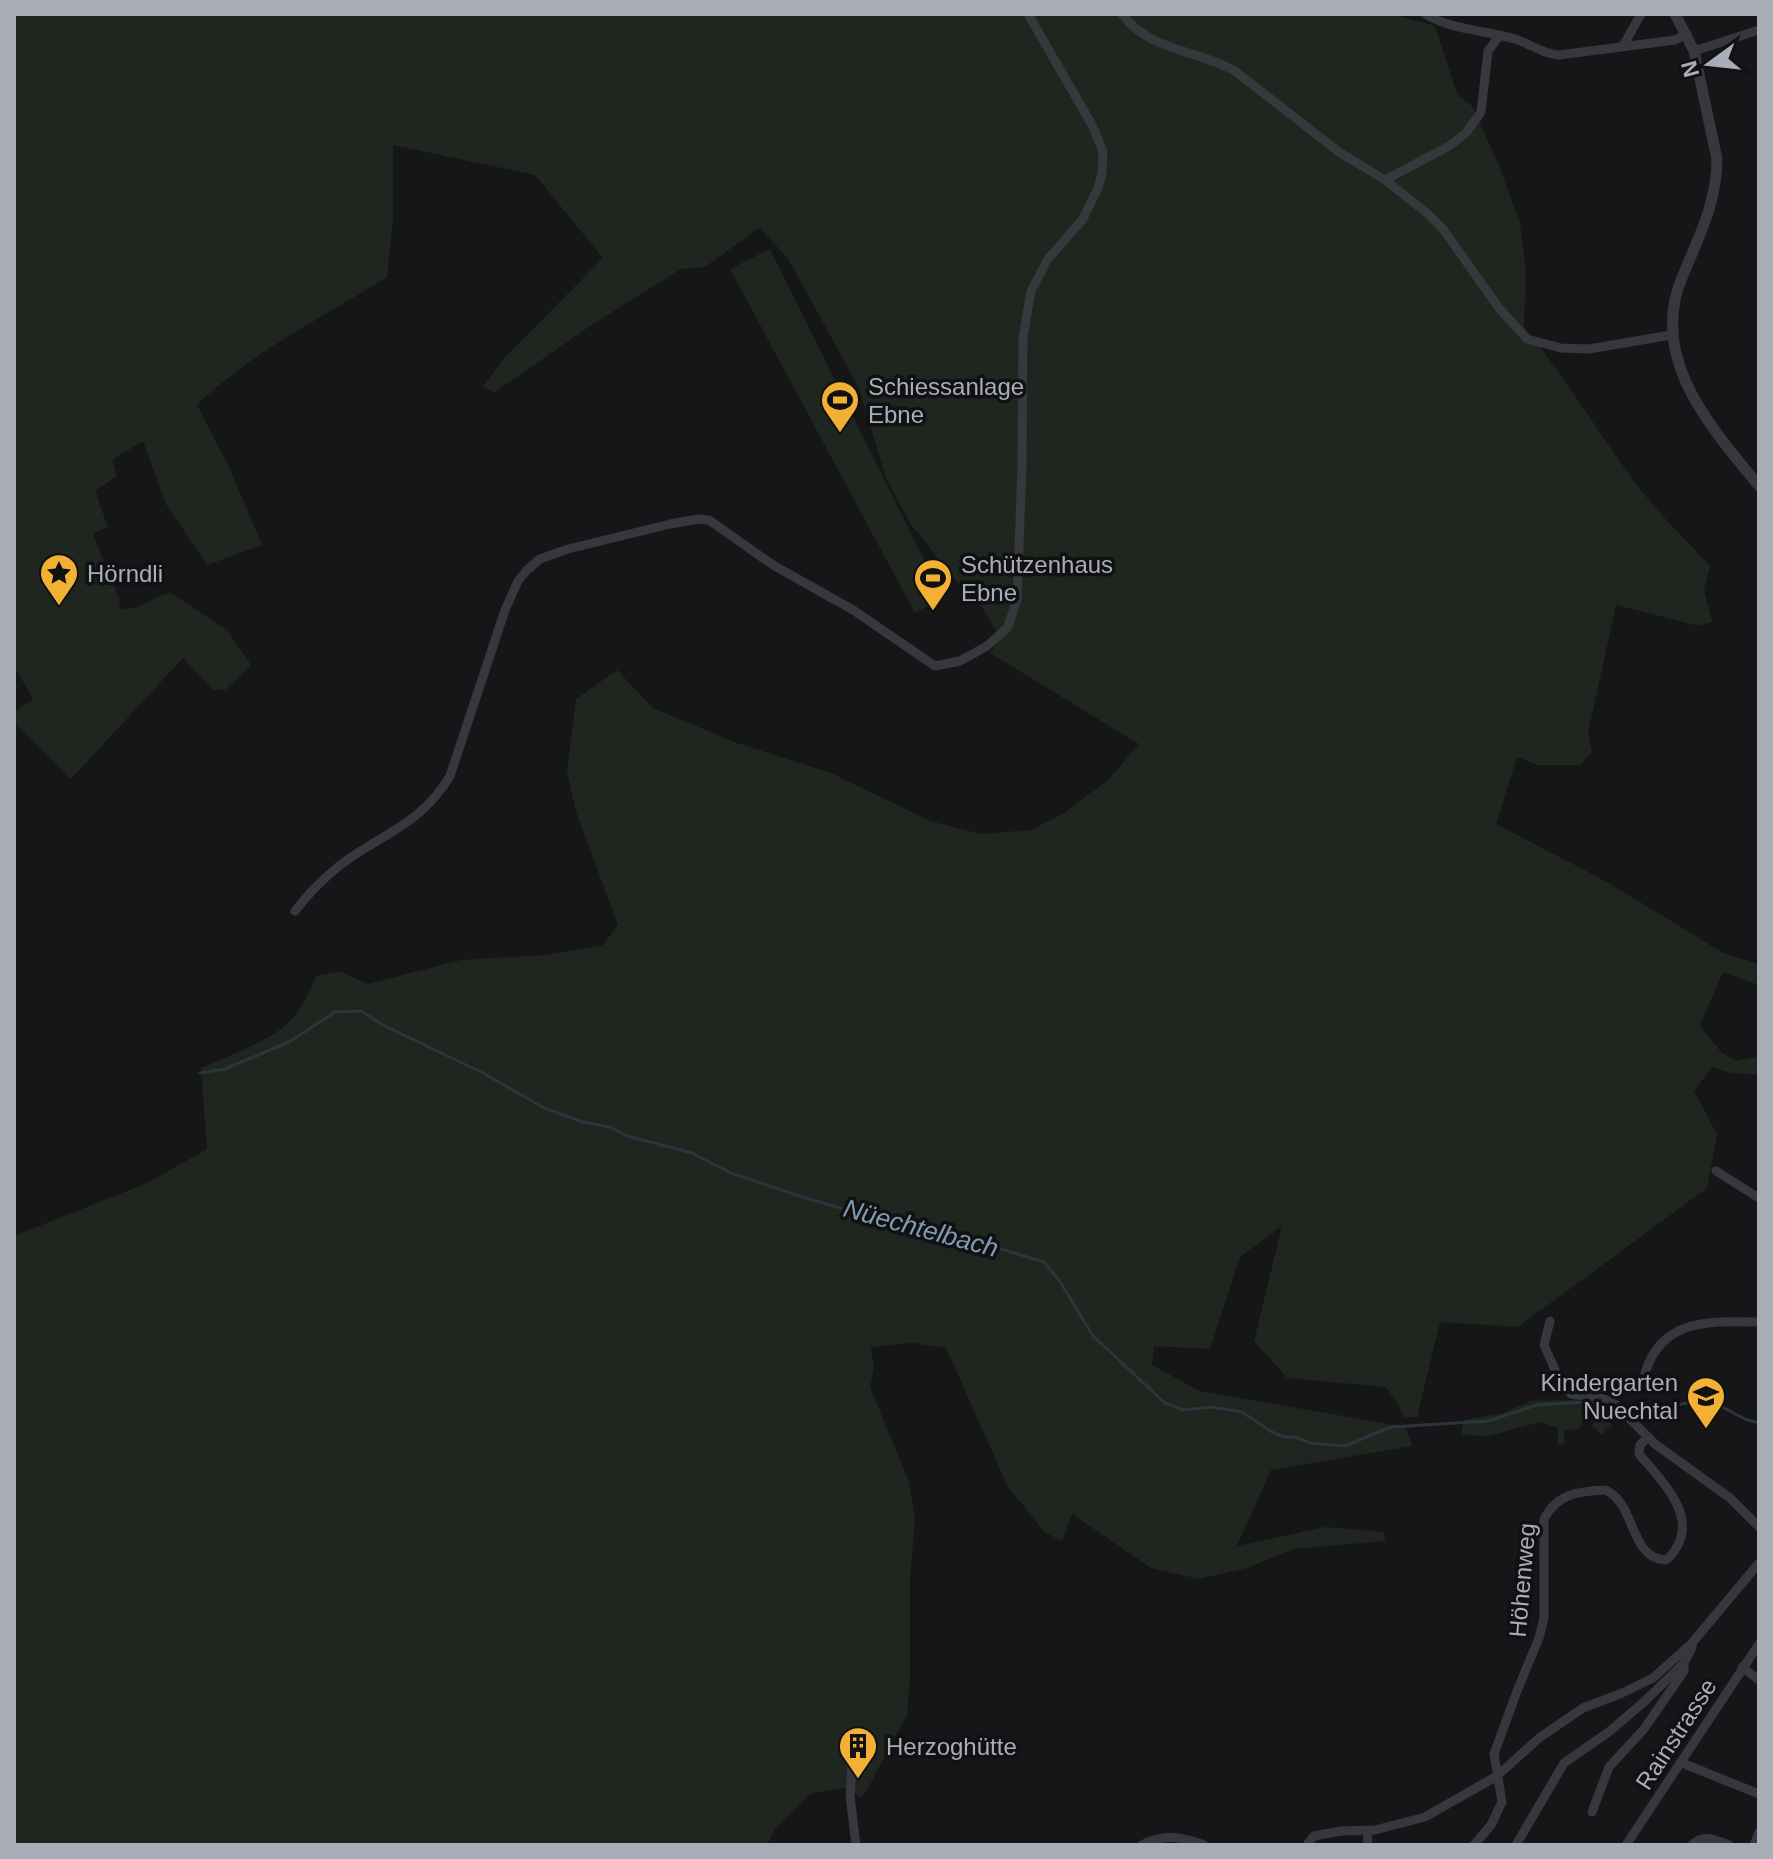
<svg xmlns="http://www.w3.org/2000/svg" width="1773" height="1859" font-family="Helvetica,sans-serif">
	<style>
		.green { fill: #1e261f }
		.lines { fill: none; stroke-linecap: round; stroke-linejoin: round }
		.stream { stroke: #2c353c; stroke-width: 3 }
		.minor { stroke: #37383d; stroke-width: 9 }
		.tertiary { stroke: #37383d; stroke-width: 11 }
		.labels { text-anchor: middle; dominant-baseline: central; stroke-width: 7; stroke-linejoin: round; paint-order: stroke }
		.poi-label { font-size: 24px; fill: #a8adb8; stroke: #111113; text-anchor: start }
		.street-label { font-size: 24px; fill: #a8adb8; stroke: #111113 }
		.water-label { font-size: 26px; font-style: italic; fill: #7f9bb3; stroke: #111113 }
	</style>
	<rect width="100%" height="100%" fill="#161618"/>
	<g class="green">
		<path d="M14 14H1392L1435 26 1457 94 1472 106 1498 163 1520 223 1526 271 1524 327C1572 384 1607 450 1655 507 1672 527 1692 546 1710 566L1704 590 1712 622 1699 626 1616 605 1588 733 1592 752 1580 765H1538L1517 757 1496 824 1609 883 1723 953 1759 964V1000L1756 984 1723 972 1700 1025 1721 1052 1736 1061 1759 1056V1075L1731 1073 1712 1067 1694 1091 1717 1134 1707 1188 1518 1327 1440 1322 1417 1417H1404L1396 1400 1385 1387 1287 1378 1254 1341 1282 1226 1240 1257 1210 1349 1154 1346 1152 1365 1200 1391 1406 1427 1412 1446 1271 1470 1237 1546 1325 1527 1384 1532 1385 1541 1294 1549 1247 1568 1199 1579 1151 1568 1072 1514 1062 1541 1044 1532 1007 1485 946 1348 913 1343 871 1347 874 1367 870 1387 909 1482 915 1519 910 1578V1676L907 1715 866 1792 860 1797 844 1788 812 1793 776 1827 767 1845H14V1236L147 1183 207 1149 201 1068C224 1058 276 1038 291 1020 302 1008 310 991 316 976L340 971 367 984 461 960 545 955 603 945 618 925 576 812 567 772 576 699 617 670 653 708 734 742 831 773 930 821 981 834 1031 830 1064 813 1109 779 1139 744 990 653 1000 638 971 588 962 589 910 523 886 478 860 392 846 364 787 257 759 228 705 267 681 269 590 326 494 393 483 386 506 356 603 258 535 175 393 145V217L387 277C323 318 252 351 197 405L231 471 262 545 207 565 166 504 143 441 112 460 117 476 95 491 108 527 93 534 120 601 119 608C145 612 148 596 171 593L227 630 251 665 225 690 212 689 183 658 71 779 14 723V713L33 699 14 666Z"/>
		<path d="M770 249 943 598 915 613 730 269Z"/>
		<path d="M1575 1400C1593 1401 1605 1402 1617 1416L1611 1420 1612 1427 1605 1429 1603 1435 1592 1426 1596 1418 1584 1419 1579 1429 1564 1431 1565 1444 1558 1446V1428L1540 1422 1489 1436 1461 1435 1464 1420 1500 1414 1531 1401Z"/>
	</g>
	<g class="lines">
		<g class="stream">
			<path d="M200 1073 225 1069 289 1042 335 1012 361 1011 383 1025 483 1073 544 1108 583 1122 610 1127 627 1136 692 1153 731 1173 793 1194 880 1220 961 1237 1044 1262 1059 1280 1093 1336 1165 1403 1183 1410 1211 1407 1242 1412 1272 1432 1284 1437H1295L1310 1443 1345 1446 1391 1427 1488 1421 1537 1405 1585 1402 1612 1408"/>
			<path d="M1627 1411 1641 1412 1707 1399 1745 1419 1759 1423"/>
		</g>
		<g class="minor">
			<path d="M1122 14C1149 51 1198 50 1235 71L1339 152 1385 180 1427 213 1443 229 1499 308 1527 339 1561 348 1589 349 1671 335"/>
			<path d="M1425 14C1453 31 1488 30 1518 40 1532 45 1543 54 1559 55L1675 40 1687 34"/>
			<path d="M1623 46 1641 14"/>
			<path d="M1694 51 1759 30"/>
			<path d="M1385 180 1449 146 1465 134 1481 112 1488 51 1500 35"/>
			<path d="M295 911C307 895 323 879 339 866 382 833 420 826 450 776L505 610 518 581 527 570 540 559 568 549 670 524 698 519 709 520 773 565 853 610 935 666 960 661 987 646 1008 627 1017 599 1022 467 1023 337 1031 291 1048 259 1083 219 1098 188 1102 173 1103 151 1092 125 1028 14"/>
			<path d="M1716 1171 1759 1198"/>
			<path d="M1550 1321 1544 1345 1560 1381 1571 1394 1604 1399 1615 1404 1655 1444 1730 1498 1759 1527"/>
			<path d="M1645 1373C1662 1318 1710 1321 1759 1322"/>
			<path d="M1742 1667 1759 1680"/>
			<path d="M853 1750 850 1796 856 1845"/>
			<path d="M1682 1763 1759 1794"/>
			<path d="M1592 1812 1609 1767 1644 1729 1684 1671V1663"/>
			<path d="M1367 1831 1368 1845"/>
			<path d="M1142 1845C1164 1833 1182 1837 1204 1845"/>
			<path d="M1307 1845 1314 1836 1341 1831 1375 1830 1425 1817 1497 1776 1539 1738 1583 1708 1620 1694 1653 1678 1692 1643"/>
			<path d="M1474 1845 1491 1825 1502 1802 1494 1754 1517 1691 1539 1638 1544 1618V1519C1557 1494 1578 1491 1605 1490 1636 1502 1629 1558 1665 1560 1672 1556 1674 1552 1678 1545 1695 1511 1659 1478 1639 1454L1640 1445 1648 1437"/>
			<path d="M1516 1845 1564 1763 1610 1731 1645 1701 1684 1663 1692 1648V1643L1759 1563"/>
			<path d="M1626 1845 1759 1644"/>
			<path d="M1692 1845C1703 1833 1716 1840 1729 1845"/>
			<path d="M1754 1845 1759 1832"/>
		</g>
		<path class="tertiary" d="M1675 14 1694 51 1717 159C1717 201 1699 237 1683 275 1647 357 1710 426 1759 486"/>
	</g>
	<defs>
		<symbol id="stadium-pin" viewBox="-11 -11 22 30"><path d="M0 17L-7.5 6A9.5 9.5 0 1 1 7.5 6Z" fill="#f2b134" stroke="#111113"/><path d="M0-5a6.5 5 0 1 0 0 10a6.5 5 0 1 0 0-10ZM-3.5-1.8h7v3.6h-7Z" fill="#111"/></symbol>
		<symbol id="sight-pin" viewBox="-11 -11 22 30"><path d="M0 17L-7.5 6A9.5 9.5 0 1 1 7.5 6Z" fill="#f2b134" stroke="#111113"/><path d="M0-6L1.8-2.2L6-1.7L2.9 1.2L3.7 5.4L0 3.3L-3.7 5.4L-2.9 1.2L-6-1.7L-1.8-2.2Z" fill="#111"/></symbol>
		<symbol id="school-pin" viewBox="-11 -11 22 30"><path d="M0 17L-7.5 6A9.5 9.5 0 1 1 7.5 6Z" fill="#f2b134" stroke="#111113"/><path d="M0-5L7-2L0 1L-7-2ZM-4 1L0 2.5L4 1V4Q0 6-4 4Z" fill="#111"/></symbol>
		<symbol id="building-pin" viewBox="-11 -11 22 30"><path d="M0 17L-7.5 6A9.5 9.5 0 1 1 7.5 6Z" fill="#f2b134" stroke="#111113"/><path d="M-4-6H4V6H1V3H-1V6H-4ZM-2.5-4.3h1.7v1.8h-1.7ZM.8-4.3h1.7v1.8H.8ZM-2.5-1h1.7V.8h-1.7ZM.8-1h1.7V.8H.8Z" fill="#111"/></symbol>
	</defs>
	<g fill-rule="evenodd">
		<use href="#stadium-pin" x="818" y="378" width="44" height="60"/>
		<use href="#sight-pin" x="37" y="551" width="44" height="60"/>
		<use href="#stadium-pin" x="911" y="556" width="44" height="60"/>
		<use href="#school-pin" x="1684" y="1374" width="44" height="60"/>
		<use href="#building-pin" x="836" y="1724" width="44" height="60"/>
	</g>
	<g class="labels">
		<g class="poi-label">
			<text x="868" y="386">Schiessanlage<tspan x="868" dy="28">Ebne</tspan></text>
			<text x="961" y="564">Schützenhaus<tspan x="961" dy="28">Ebne</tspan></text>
			<text x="87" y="573">Hörndli</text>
			<text x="1678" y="1382" text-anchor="end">Kindergarten<tspan x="1678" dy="28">Nuechtal</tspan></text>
			<text x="886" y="1746">Herzoghütte</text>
		</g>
		<g class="street-label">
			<text transform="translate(1522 1580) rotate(-85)">Höhenweg</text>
			<text transform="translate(1676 1734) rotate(-57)">Rainstrasse</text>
		</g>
		<g class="water-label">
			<text transform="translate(921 1228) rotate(15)">Nüechtelbach</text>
		</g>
	</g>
	<rect width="1773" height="1859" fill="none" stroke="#a8adb8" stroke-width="32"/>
	<g transform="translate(1709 64) rotate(255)" stroke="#111113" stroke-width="6" paint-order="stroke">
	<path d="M0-6L14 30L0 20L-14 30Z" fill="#a8adb8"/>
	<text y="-12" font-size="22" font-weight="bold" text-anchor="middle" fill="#a8adb8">N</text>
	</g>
</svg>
